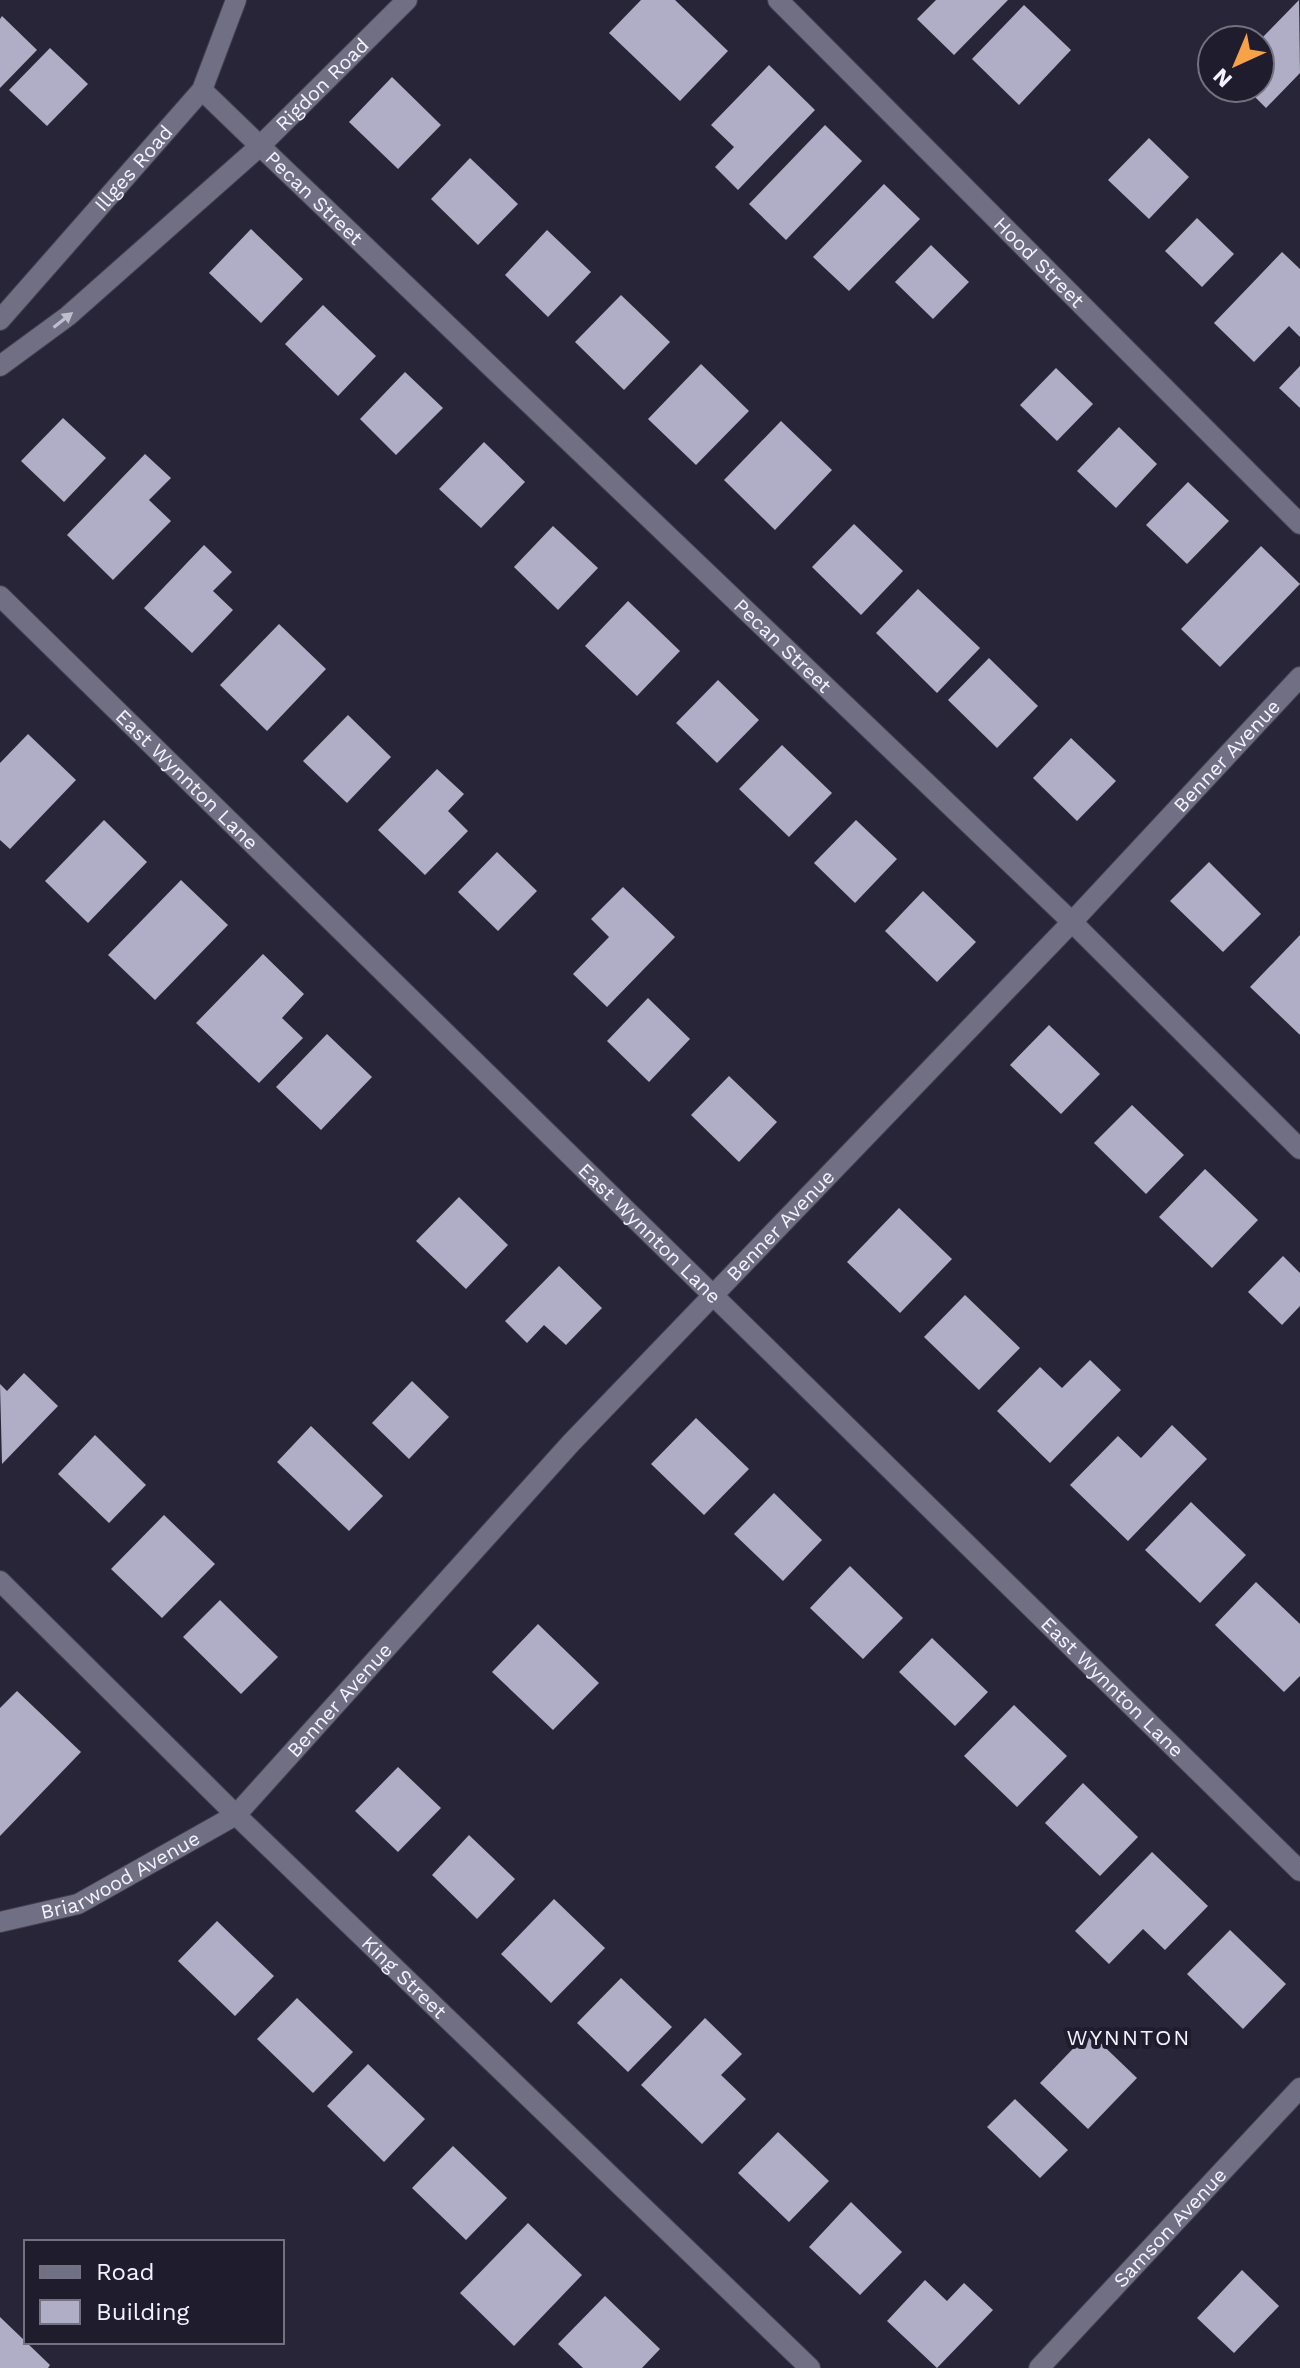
<svg xmlns="http://www.w3.org/2000/svg" width="1300" height="2368" font-family="'Work Sans',sans-serif">
	<style>
		.building { fill: #b0aec6 }
		.lines { fill: none; stroke-linecap: round; stroke-linejoin: round }
		.minor-casing { stroke: #424050; stroke-width: 22 }
		.tertiary-casing { stroke: #424050; stroke-width: 22 }
		.minor { stroke: #706f84; stroke-width: 20 }
		.tertiary { stroke: #706f84; stroke-width: 20 }
		.oneway { fill: #bfbece }
		.labels { text-anchor: middle; dominant-baseline: central; stroke-width: 8; stroke-linejoin: round; paint-order: stroke }
		.street-label { font-size: 20px; fill: #f3f2ff; stroke: #1e1c2d }
		.neighbourhood-label { font-size: 22px; letter-spacing: 2px; fill: #f3f2ff; stroke: #1e1c2d }
	</style>
	<rect width="100%" height="100%" fill="#272537"/>
	<g class="building">
		<path d="M641 0H675L728 51 680 101 609 33Z"/>
		<path d="M936 0H1008L954 55 917 19Z"/>
		<path d="M1299 0 1300 73 1266 108 1246 88H1260V40Z"/>
		<path d="M1024 5 1071 50 1019 105 972 59Z"/>
		<path d="M2 16 37 50 0 88V19Z"/>
		<path d="M50 48 88 84 47 126 9 90Z"/>
		<path d="M769 65 815 110 738 190 715 167 734 147 711 125Z"/>
		<path d="M392 77 441 125 398 169 349 122Z"/>
		<path d="M825 125 862 161 786 240 749 204Z"/>
		<path d="M1149 138 1189 177 1149 219 1108 180Z"/>
		<path d="M470 158 518 204 478 245 431 199Z"/>
		<path d="M884 184 920 219 849 291 813 257Z"/>
		<path d="M1197 218 1234 254 1202 287 1165 251Z"/>
		<path d="M251 229 303 279 261 323 209 273Z"/>
		<path d="M547 230 591 272 548 317 505 275Z"/>
		<path d="M931 245 969 282 933 319 895 282Z"/>
		<path d="M1282 252 1300 269V337L1289 326 1254 362 1214 323Z"/>
		<path d="M621 295 670 342 624 390 575 342Z"/>
		<path d="M323 305 376 356 338 396 285 344Z"/>
		<path d="M701 364 749 411 696 465 648 419Z"/>
		<path d="M1300 366V408L1279 388Z"/>
		<path d="M1056 368 1093 404 1057 441 1020 405Z"/>
		<path d="M405 372 443 408 396 455 360 419Z"/>
		<path d="M63 418 106 458 64 502 21 461Z"/>
		<path d="M781 421 832 470 775 530 724 480Z"/>
		<path d="M1119 427 1157 464 1116 508 1077 471Z"/>
		<path d="M484 442 525 482 481 528 439 489Z"/>
		<path d="M145 454 171 478 149 500 171 521 113 580 67 535Z"/>
		<path d="M1188 482 1229 521 1187 564 1146 525Z"/>
		<path d="M854 524 903 571 861 615 812 567Z"/>
		<path d="M553 526 598 568 558 610 514 567Z"/>
		<path d="M204 545 232 572 213 591 233 610 192 653 144 608Z"/>
		<path d="M1261 546 1300 584 1220 667 1181 629Z"/>
		<path d="M918 589 980 648 937 693 876 633Z"/>
		<path d="M628 601 680 651 637 696 585 646Z"/>
		<path d="M279 624 326 669 267 731 220 685Z"/>
		<path d="M989 658 1038 706 997 748 948 700Z"/>
		<path d="M718 680 759 720 717 763 676 723Z"/>
		<path d="M348 715 391 757 347 803 303 761Z"/>
		<path d="M28 734 76 780 10 849 0 840V763Z"/>
		<path d="M1071 738 1116 781 1077 821 1033 778Z"/>
		<path d="M782 745 832 793 789 837 739 789Z"/>
		<path d="M437 769 464 794 448 811 468 831 425 875 378 830Z"/>
		<path d="M104 820 147 862 88 923 45 881Z"/>
		<path d="M856 820 897 859 855 903 814 863Z"/>
		<path d="M497 852 537 891 498 931 458 892Z"/>
		<path d="M1209 862 1261 914 1223 952 1170 901Z"/>
		<path d="M181 880 228 925 155 1000 108 955Z"/>
		<path d="M623 887 675 937 607 1007 573 974 609 937 591 919Z"/>
		<path d="M923 891 976 942 937 982 885 931Z"/>
		<path d="M1300 935V1035L1250 987Z"/>
		<path d="M263 954 304 994 282 1018 303 1038 259 1083 196 1023Z"/>
		<path d="M648 998 690 1039 649 1082 607 1041Z"/>
		<path d="M1049 1025 1100 1074 1061 1114 1010 1065Z"/>
		<path d="M327 1034 372 1077 321 1130 276 1087Z"/>
		<path d="M729 1076 777 1122 739 1162 691 1115Z"/>
		<path d="M1132 1105 1184 1155 1146 1194 1094 1143Z"/>
		<path d="M1205 1169 1258 1220 1212 1268 1159 1217Z"/>
		<path d="M459 1197 508 1245 466 1289 416 1241Z"/>
		<path d="M899 1208 952 1259 900 1313 847 1262Z"/>
		<path d="M1283 1256 1300 1273V1306L1282 1325 1248 1292Z"/>
		<path d="M559 1266 602 1308 566 1345 544 1325 527 1343 505 1321Z"/>
		<path d="M965 1295 1020 1348 979 1390 924 1337Z"/>
		<path d="M1090 1360 1121 1390 1050 1463 997 1411 1040 1367 1062 1388Z"/>
		<path d="M24 1373 58 1406 2 1464 0 1384 7 1391Z"/>
		<path d="M412 1381 449 1417 409 1459 372 1423Z"/>
		<path d="M696 1418 749 1469 704 1515 651 1464Z"/>
		<path d="M1172 1425 1207 1459 1128 1541 1070 1485 1118 1436 1141 1458Z"/>
		<path d="M311 1426 383 1496 349 1531 277 1462Z"/>
		<path d="M95 1435 146 1485 109 1523 58 1474Z"/>
		<path d="M774 1493 822 1540 783 1581 734 1534Z"/>
		<path d="M1191 1502 1246 1555 1200 1603 1145 1550Z"/>
		<path d="M164 1515 215 1564 162 1618 111 1569Z"/>
		<path d="M850 1566 903 1618 863 1659 810 1608Z"/>
		<path d="M1256 1582 1300 1624V1676L1284 1692 1215 1625Z"/>
		<path d="M220 1600 278 1657 241 1694 183 1637Z"/>
		<path d="M538 1624 599 1683 553 1730 492 1672Z"/>
		<path d="M932 1638 988 1692 955 1726 899 1672Z"/>
		<path d="M17 1691 81 1752 0 1836V1708Z"/>
		<path d="M1014 1705 1067 1756 1017 1807 964 1756Z"/>
		<path d="M398 1767 441 1808 398 1852 355 1811Z"/>
		<path d="M1083 1783 1138 1837 1100 1876 1045 1823Z"/>
		<path d="M469 1835 515 1879 477 1919 432 1875Z"/>
		<path d="M1152 1852 1208 1906 1165 1950 1143 1929 1109 1964 1075 1931Z"/>
		<path d="M554 1899 605 1948 551 2003 501 1954Z"/>
		<path d="M217 1921 274 1976 235 2016 178 1961Z"/>
		<path d="M1230 1930 1286 1984 1243 2029 1187 1974Z"/>
		<path d="M621 1978 672 2027 628 2072 577 2023Z"/>
		<path d="M297 1998 353 2052 313 2093 257 2039Z"/>
		<path d="M705 2018 742 2054 721 2075 746 2099 702 2144 641 2085Z"/>
		<path d="M1089 2032 1137 2078 1088 2129 1040 2083Z"/>
		<path d="M368 2064 425 2119 384 2162 327 2106Z"/>
		<path d="M1015 2099 1068 2150 1040 2178 987 2127Z"/>
		<path d="M778 2132 829 2181 789 2222 738 2173Z"/>
		<path d="M453 2146 507 2198 466 2240 412 2188Z"/>
		<path d="M851 2202 902 2252 860 2295 809 2247Z"/>
		<path d="M528 2223 582 2275 514 2346 460 2293Z"/>
		<path d="M1242 2270 1279 2306 1234 2353 1197 2318Z"/>
		<path d="M925 2280 947 2301 964 2283 993 2310 937 2368 887 2321Z"/>
		<path d="M605 2296 660 2349 642 2368H583L558 2344Z"/>
		<path d="M0 2317 50 2365 48 2368H0Z"/>
	</g>
	<g class="lines">
		<defs>
			<g id="minor">
				<path id="s1" d="M778 0 1300 524"/>
				<path id="s2" d="M202 90 260 146 407 0"/>
				<path id="s3" d="M0 366 68 316 260 146 1072 922 1300 1149"/>
				<path id="s4" d="M0 596 1300 1871"/>
				<path id="s5" d="M0 1581 236 1815 810 2368"/>
				<path id="s6" d="M0 1922 78 1904 236 1815 571 1443 1072 922 1300 677"/>
				<path id="s7" d="M1039 2368 1300 2088"/>
			</g>
			<g id="tertiary">
				<path id="s8" d="M0 320 202 90 236 0"/>
			</g>
		</defs>
		<use href="#minor" class="minor-casing"/>
		<use href="#tertiary" class="tertiary-casing"/>
		<use href="#minor" class="minor"/>
		<use href="#tertiary" class="tertiary"/>
	</g>
	<defs><path id="oneway-solid" d="M-6-.8H1V-3.2L6.5 0L1 3.2V.8H-6Z" transform="scale(2)"/></defs>
	<use class="oneway" href="#oneway-solid" transform="translate(63 320) rotate(-38)"/>
	<g class="labels">
		<g class="street-label">
			<text stroke="none"><textPath href="#s2" startOffset="168">Rigdon Road</textPath></text>
			<text stroke="none"><textPath href="#s8" startOffset="202">Illges Road</textPath></text>
			<text stroke="none"><textPath href="#s3" startOffset="416">Pecan Street</textPath></text>
			<text stroke="none"><textPath href="#s1" startOffset="370">Hood Street</textPath></text>
			<text stroke="none"><textPath href="#s3" startOffset="1064">Pecan Street</textPath></text>
			<text stroke="none"><textPath href="#s6" startOffset="1712">Benner Avenue</textPath></text>
			<text stroke="none"><textPath href="#s4" startOffset="262">East Wynnton Lane</textPath></text>
			<text stroke="none"><textPath href="#s6" startOffset="1064">Benner Avenue</textPath></text>
			<text stroke="none"><textPath href="#s4" startOffset="910">East Wynnton Lane</textPath></text>
			<text stroke="none"><textPath href="#s4" startOffset="1558">East Wynnton Lane</textPath></text>
			<text stroke="none"><textPath href="#s6" startOffset="416">Benner Avenue</textPath></text>
			<text stroke="none"><textPath href="#s6" startOffset="130">Briarwood Avenue</textPath></text>
			<text stroke="none"><textPath href="#s5" startOffset="566">King Street</textPath></text>
			<text stroke="none"><textPath href="#s7" startOffset="192">Samson Avenue</textPath></text>
		</g>
		<g class="neighbourhood-label">
			<text x="1129" y="2037">WYNNTON</text>
		</g>
	</g>
	<rect x="24" y="2240" width="260" height="104" fill="#1e1c2d" stroke="#737281" stroke-width="2"/>
	<rect x="40" y="2266" width="40" height="12" fill="#706f84" stroke="#737281" stroke-width="2"/>
	<text x="96" y="2280" font-size="24" fill="#f3f2ff">Road</text>
	<rect x="40" y="2300" width="40" height="24" fill="#b0aec6" stroke="#737281" stroke-width="2"/>
	<text x="96" y="2320" font-size="24" fill="#f3f2ff">Building</text>
	<g transform="translate(1236 64) rotate(224)"><circle r="38" fill="#1e1c2d" stroke="#737281" stroke-width="2"/>
	<path d="M0-6L14 30L0 20L-14 30Z" fill="#f7a149"/>
	<text y="-12" font-size="22" font-weight="bold" text-anchor="middle" fill="#f3f2ff">N</text>
	</g>
</svg>
